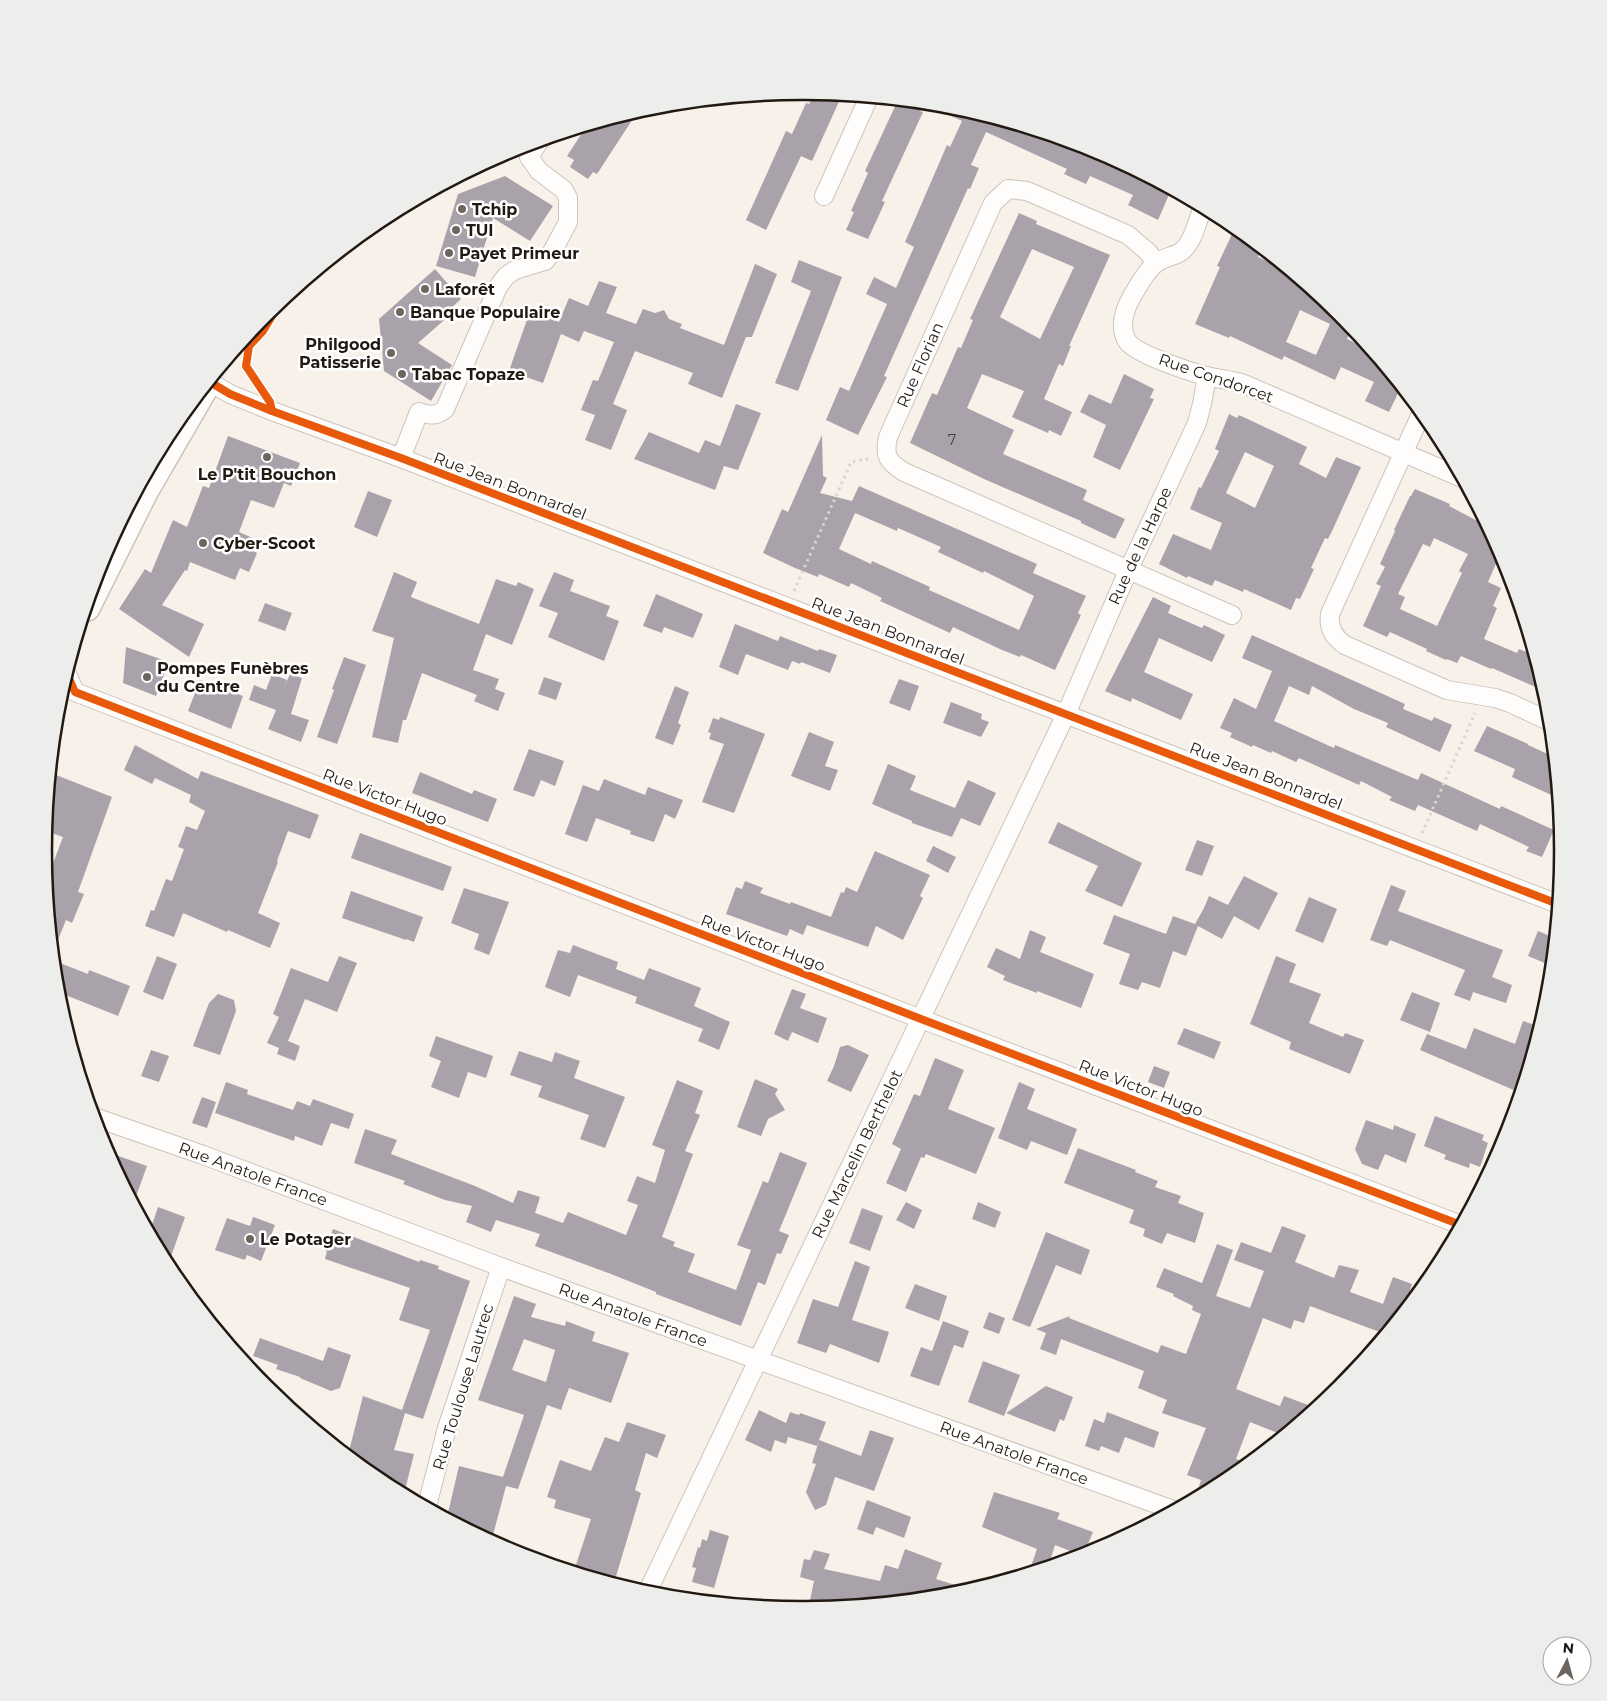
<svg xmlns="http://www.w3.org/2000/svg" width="1607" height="1701" font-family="Montserrat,sans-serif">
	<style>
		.building { fill: #aaa2aa; fill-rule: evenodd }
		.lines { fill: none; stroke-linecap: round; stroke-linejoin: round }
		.minor-casing { stroke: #cbc4bd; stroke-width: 20 }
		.secondary-casing { stroke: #cbc4bd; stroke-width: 28 }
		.path { stroke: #d7d4d2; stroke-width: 3; stroke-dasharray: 2.5 4; stroke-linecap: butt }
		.minor { stroke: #fefdfc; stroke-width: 18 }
		.secondary { stroke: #fefdfc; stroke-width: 25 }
		.cycleway-casing { stroke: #fff; stroke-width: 11 }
		.cycleway { stroke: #e8590c; stroke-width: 8 }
		.poi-dot { fill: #6d655e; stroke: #fff; stroke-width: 2 }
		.labels { text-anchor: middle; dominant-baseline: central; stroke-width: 5; stroke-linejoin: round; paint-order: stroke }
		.number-label { font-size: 14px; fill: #443c38 }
		.poi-label { font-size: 16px; font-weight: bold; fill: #221a12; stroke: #fff; text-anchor: start }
		.street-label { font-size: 16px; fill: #221a12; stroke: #fff }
		.rim { fill: none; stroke: #221a12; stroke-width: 2.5 }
	</style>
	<rect width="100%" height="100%" fill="#f8f1ea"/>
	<g class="building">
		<path d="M815 92 842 95 812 161 801 156 766 230 746 220 786 131 792 134 806 103 809 104Z"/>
		<path d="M898 100 924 103 920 111 923 112 882 201 885 202 868 239 846 230 854 212 851 211 868 173 865 171Z"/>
		<path d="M953 106 1062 139 1146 176 1171 190 1158 220 1128 205 1133 195 1090 176 1086 184 1064 174 1067 169 986 132 971 165 979 168 970 189 968 188 884 376 887 377 858 435 826 420 840 387 849 391 887 304 866 294 874 277 896 288 914 247 905 242 947 145 950 147 962 121 949 115Z"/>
		<path d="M638 111 597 174 593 172 588 179 570 167 574 160 567 156 586 127Z"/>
		<path d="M505 176 553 206 530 241 493 218 475 277 436 266 458 194Z"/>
		<path d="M1019 213 1037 221 1036 224 1110 255 1069 346H1071L1063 366 1059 364 1044 399 1072 412 1061 436 1049 430 1048 433 1012 417 1024 391 982 374 967 408 1014 430 1003 454 1087 490 1083 500 1125 519 1115 539 1081 523V521L984 479 910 443 932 393 937 395 958 347 961 348 973 320 970 319ZM1032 249 1074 267 1040 339 1000 317Z"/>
		<path d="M1233 232 1252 240 1262 248 1258 257 1289 271 1341 313 1361 337 1350 333 1347 339 1371 350 1401 387 1389 412 1365 401 1374 382 1341 367 1335 380 1284 356 1282 360 1230 336 1229 338 1195 324 1220 267 1217 266ZM1300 310 1330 324 1316 355 1286 342Z"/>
		<path d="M799 260 842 277 798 391 775 383 811 291 791 282Z"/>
		<path d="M755 264 777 274 752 337H746L722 398 688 384 693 373 635 351 613 404 627 410 611 450 585 440 595 415 581 410 593 380 598 381 614 342 584 331 579 342 561 334 543 383 509 371 530 311 559 322 569 298 588 306 599 281 617 287 606 313 636 324 643 309 655 313 664 310 669 319 682 324 680 328 724 345Z"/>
		<path d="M435 269 461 299 447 312 450 315 418 343 452 365 431 401 384 371 379 319Z"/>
		<path d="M1124 374 1154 389 1150 398 1154 399 1120 470 1093 457 1106 425 1080 412 1089 394 1111 404Z"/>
		<path d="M736 404 761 413 738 470 724 466 715 490 634 459 649 432 699 453 705 440 720 446Z"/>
		<path d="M1229 414 1237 418 1239 415 1307 447 1299 464 1326 478 1336 457 1361 467 1333 529 1328 539 1325 538 1311 568 1314 569 1300 599 1296 598 1291 610 1244 589 1243 592 1215 580 1212 586 1188 576 1187 578 1159 564 1173 534 1211 550 1222 523 1190 509 1199 487 1201 488 1219 451 1215 449ZM1245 452 1274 466 1255 508 1226 493Z"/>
		<path d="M822 435 823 476 827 478 820 493 852 501 859 486 1037 564 1033 573 1086 596 1078 613 1081 615 1055 670 1021 655 1020 657 1002 650 953 627 950 633 880 601 882 598 851 583 849 587 819 574 818 577 795 568 763 553 782 509 788 512ZM855 513 897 531 898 528 941 547 938 552 983 573 984 571 1034 596 1019 630 929 590 930 587 872 561 871 564 839 549Z"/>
		<path d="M228 436 300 463 291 486 284 483 274 508 251 500 239 532 255 539 251 550 257 553 249 572 240 568 235 580 190 562 187 571 185 570 162 605 204 624 189 657 119 609 145 569 151 573 173 520 187 527 203 486 209 488Z"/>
		<path d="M1415 489 1450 504 1449 506 1487 526 1501 552 1488 582 1501 588 1493 606 1497 608 1484 639 1517 653 1519 649 1534 655 1545 691 1492 668 1491 669 1461 656 1457 663 1447 659 1446 660 1426 651 1427 649 1390 632 1387 637 1363 626 1381 586 1376 584 1385 567 1380 564 1395 531 1394 530 1410 496H1411ZM1434 538 1468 554 1459 571 1462 573 1437 626 1400 609 1405 597 1398 594 1423 544 1430 547Z"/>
		<path d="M368 491 392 500 377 537 354 527Z"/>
		<path d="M394 572 417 582 411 597 479 624 496 579 516 586 518 582 534 589 512 645 486 634 473 670 499 679 495 689 505 693 498 711 474 701 477 695 422 673 406 720H403L398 743 372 737 394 638 372 631Z"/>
		<path d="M554 572 574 580 570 591 610 606 606 616 619 621 604 661 548 637 558 613 539 606Z"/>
		<path d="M656 594 703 614 693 638 664 627 662 633 643 626Z"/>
		<path d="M1153 597 1171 606 1168 613 1202 628 1204 625 1225 635 1212 662 1159 638 1144 672 1193 694 1181 720 1132 698 1131 702 1105 691Z"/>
		<path d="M265 603 292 613 285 631 258 621Z"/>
		<path d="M735 624 778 641 780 636 818 651 819 649 837 655 830 673 801 662 800 664 792 661 788 670 746 654 738 675 719 667Z"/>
		<path d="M1252 635 1405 704 1403 709 1432 721 1434 717 1452 725 1440 752 1386 727 1388 723 1354 709 1312 686 1309 695 1289 686 1274 721 1334 748 1335 745 1418 780 1421 773 1500 809 1501 806 1554 830 1542 857 1526 851 1529 847 1480 824 1477 831 1418 805 1415 811 1389 800 1392 797 1361 781 1359 785 1299 758 1296 762 1272 751 1271 753 1253 745 1252 747 1230 737 1232 733 1220 728 1234 698 1256 709 1272 671 1242 658Z"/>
		<path d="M126 647 169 662 156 696 123 683Z"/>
		<path d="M344 657 366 665 337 744 317 737 334 690 332 689Z"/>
		<path d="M272 674 287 680 283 690 290 674 302 678 291 714 309 720 301 742 268 729 276 710 249 700 254 685 266 690Z"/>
		<path d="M544 677 562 683 556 700 538 694Z"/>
		<path d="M899 679 919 686 910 711 889 703Z"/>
		<path d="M200 680 243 696 231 729 188 711Z"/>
		<path d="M675 686 689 692 678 723 681 725 673 745 655 738Z"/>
		<path d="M951 702 982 714 981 719 989 722 981 737 943 723Z"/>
		<path d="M720 717 765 734 734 813 702 802 724 744 709 739 711 733 708 732 713 718 719 720Z"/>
		<path d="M1487 726 1528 744V745L1554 757 1558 798 1512 777 1515 769 1474 751Z"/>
		<path d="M809 732 834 742 825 766 838 770 830 791 791 776Z"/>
		<path d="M135 745 198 779 201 771 319 815 310 839 288 831 277 861 278 862 258 913 280 923 270 948 228 930 227 932 183 913 174 937 145 926 151 910 154 911 166 879 172 881 184 849 178 847 186 826 197 830 205 811 189 802 191 795 155 778 152 784 124 770Z"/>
		<path d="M529 749 564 761 555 786 541 780 534 797 513 790Z"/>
		<path d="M888 764 916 776 910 790 955 808 968 780 996 793 980 826 961 818 952 837 912 823V821L872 804Z"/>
		<path d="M420 772 472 794 474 790 497 799 488 822 412 793Z"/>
		<path d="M51 773 112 797 78 892 84 894 72 923 66 920 54 950 47 879 63 837 46 831Z"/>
		<path d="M604 779 645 795 648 787 683 800 675 819 665 814 654 842 630 834 631 831 596 818 587 842 565 834 583 785 599 791Z"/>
		<path d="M1058 822 1142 863 1122 907 1085 891 1098 866 1048 843Z"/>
		<path d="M360 833 452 867 443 891 351 858Z"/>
		<path d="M1197 840 1214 846 1202 876 1185 870Z"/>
		<path d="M933 846 956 857 948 873 926 861Z"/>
		<path d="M875 851 930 875 920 896 923 898 903 940 876 926 868 947 807 925 803 935 790 929 787 936 726 914 736 887 742 889 745 881 763 888 760 893 790 904 791 902 831 917 841 892 844 893 846 887 857 892Z"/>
		<path d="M1244 876 1278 893 1259 930 1234 916 1222 939 1198 926 1186 956 1173 951 1160 988 1142 982 1138 990 1119 984 1130 954 1103 944 1114 915 1166 934 1173 916 1195 924 1204 908 1209 896 1228 905Z"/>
		<path d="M1391 885 1406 891 1398 911 1503 950 1492 977 1512 985 1506 1003 1473 992 1470 1001 1454 995 1465 970 1390 940 1387 946 1370 940Z"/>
		<path d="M464 888 509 902 489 955 474 949 479 934 451 923Z"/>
		<path d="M351 891 423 917 414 942 406 939V940L342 918Z"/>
		<path d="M1309 897 1337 909 1323 943 1295 931Z"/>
		<path d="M1030 930 1046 937 1040 952 1094 974 1081 1008 1037 991V993L1003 980 1005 976 987 967 996 948 1020 959Z"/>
		<path d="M1538 931 1555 938 1552 966 1528 956Z"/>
		<path d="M573 945 618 962 616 969 644 980 649 968 701 988 694 1006 730 1022 719 1050 698 1041 703 1029 635 1003 637 997 578 975 570 997 545 987 558 950 570 953Z"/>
		<path d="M157 956 177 964 163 1000 143 992Z"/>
		<path d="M339 956 357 963 337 1012 305 999 288 1041 300 1046 295 1061 277 1054 279 1048 267 1043 279 1017 273 1014 291 968 328 982Z"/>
		<path d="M1276 956 1296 964 1289 982 1321 994 1309 1023 1343 1037 1345 1033 1364 1040 1350 1074 1289 1049 1291 1042 1250 1024Z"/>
		<path d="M55 961 88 974 89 970 130 986 118 1016 58 992Z"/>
		<path d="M792 989 806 994 800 1008 827 1018 818 1043 792 1032 788 1041 774 1034Z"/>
		<path d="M1412 992 1440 1003 1430 1032 1400 1020Z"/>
		<path d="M218 994 234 1000 236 1011 220 1055 193 1046 209 1003Z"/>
		<path d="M1523 1021 1540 1027 1530 1062 1528 1061 1516 1091 1420 1050 1427 1034 1466 1049 1474 1028 1515 1044Z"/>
		<path d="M1184 1028 1221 1042 1214 1059 1177 1044Z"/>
		<path d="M436 1036 493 1056 486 1078 468 1072 459 1098 431 1087 441 1061 429 1056Z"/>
		<path d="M848 1045 869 1055 851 1092 827 1081 834 1066 840 1047Z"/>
		<path d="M151 1050 169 1056 159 1082 141 1076Z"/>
		<path d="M519 1051 552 1062 555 1052 580 1061 574 1078 625 1097 605 1148 580 1139 589 1115 538 1097 542 1086 510 1075Z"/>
		<path d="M935 1058 964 1070 948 1109 995 1128 976 1174 926 1154 924 1158 921 1157 906 1192 886 1183 901 1149 892 1144 914 1094 920 1096Z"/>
		<path d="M1154 1066 1170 1072 1164 1088 1148 1082Z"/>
		<path d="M755 1079 778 1089 775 1094 785 1110 768 1119 761 1136 737 1127Z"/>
		<path d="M677 1080 703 1091 695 1113 700 1115 685 1151 693 1154 662 1237 675 1242 673 1246 695 1254 688 1272 736 1290 751 1250 737 1245 763 1181 768 1183 780 1152 807 1163 779 1231 789 1235 781 1254 777 1253 765 1285 758 1282 741 1326 656 1294V1292L611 1274 535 1246 540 1234 496 1220 491 1232 466 1222 472 1206 445 1200 403 1184 405 1181 354 1163 365 1129 397 1140 391 1154 475 1186 513 1203 518 1190 540 1197 535 1213 563 1223 568 1212 626 1235 638 1205 627 1201 637 1176 655 1183 665 1150 652 1145Z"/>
		<path d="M226 1082 248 1090 247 1094 293 1110 297 1101 310 1106 313 1099 354 1114 349 1129 331 1123 322 1146 295 1136 294 1141 215 1113Z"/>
		<path d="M1019 1082 1035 1089 1027 1109 1077 1129 1067 1155 1031 1141 1027 1150 998 1138Z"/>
		<path d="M202 1097 216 1102 207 1128 192 1123Z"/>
		<path d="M1435 1116 1484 1135 1482 1140 1488 1143 1480 1167 1470 1163 1469 1168 1444 1159 1446 1155 1424 1146Z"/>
		<path d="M1366 1120 1393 1130 1394 1125 1416 1134 1406 1163 1385 1154 1378 1170 1362 1164 1355 1149Z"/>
		<path d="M1078 1148 1136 1170 1135 1172 1158 1181 1155 1187 1181 1196 1178 1203 1204 1213 1195 1243 1167 1233 1162 1244 1143 1236 1145 1229 1129 1223 1134 1210 1064 1183Z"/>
		<path d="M107 1152 147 1166 134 1202 121 1177Z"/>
		<path d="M906 1202 922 1210 914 1229 896 1220Z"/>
		<path d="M978 1202 1001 1212 995 1228 972 1219Z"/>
		<path d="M158 1207 185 1217 168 1265 150 1231Z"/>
		<path d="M862 1208 883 1216 870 1251 849 1243Z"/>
		<path d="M253 1217 275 1225 261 1261 247 1255 245 1260 215 1250 227 1218 250 1226Z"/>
		<path d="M1282 1226 1306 1235 1295 1262 1334 1278 1339 1265 1359 1270 1350 1292 1383 1304 1393 1277 1412 1284 1403 1312 1385 1334 1310 1306 1304 1323 1294 1320 1291 1329 1263 1318 1236 1389 1280 1406 1284 1396 1316 1408 1283 1435 1250 1422 1236 1459 1249 1463 1225 1482 1195 1499 1201 1480 1187 1475 1206 1428 1162 1413 1167 1400 1138 1388 1144 1371 1061 1339 1056 1355 1040 1349 1046 1333 1036 1329 1070 1316 1069 1318 1158 1353 1161 1345 1186 1354 1201 1314 1192 1310 1193 1306 1173 1296 1174 1294 1156 1287 1164 1268 1202 1283 1217 1244 1233 1250 1216 1296 1250 1308 1264 1271 1234 1260 1241 1242 1271 1253Z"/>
		<path d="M333 1229 419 1262 420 1260 439 1266 438 1269 470 1281 423 1419 405 1413 394 1450 414 1454 404 1494 381 1482 348 1455 363 1396 402 1410 430 1330 399 1320 410 1288 325 1259 327 1251H325Z"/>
		<path d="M1046 1232 1090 1250 1081 1275 1056 1265 1030 1327 1012 1320Z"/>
		<path d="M855 1261 870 1267 852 1320 889 1332 879 1363 830 1344 826 1353 797 1343 813 1299 838 1307Z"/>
		<path d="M915 1284 947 1296 939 1321 905 1308Z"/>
		<path d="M514 1296 536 1304 531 1317 565 1326 566 1321 595 1332 592 1341 629 1353 611 1403 569 1388 561 1410 547 1405 518 1489 506 1486 492 1539 483 1537 447 1517 459 1466 503 1477 524 1415 478 1400ZM524 1339 555 1350 546 1382 512 1370Z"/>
		<path d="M989 1312 1005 1318 999 1334 983 1328Z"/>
		<path d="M943 1321 969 1331 963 1348 954 1345 939 1386 910 1376 921 1347 932 1351Z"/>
		<path d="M260 1338 323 1361 328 1347 351 1355 340 1388 331 1391 300 1378V1377L276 1369 278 1365 253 1356Z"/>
		<path d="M983 1361 1020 1375 1004 1416 968 1402Z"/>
		<path d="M1046 1386 1073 1397 1064 1421 1060 1419 1055 1432 1006 1413Z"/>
		<path d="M759 1410 786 1423 790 1412 799 1415 800 1413 826 1422 819 1440 861 1456 870 1430 894 1438 874 1491 835 1477 826 1505 815 1510 806 1492 816 1464 812 1463 819 1441 817 1446 788 1437 786 1444 775 1440 771 1452 745 1440Z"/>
		<path d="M1107 1412 1159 1432 1154 1448 1125 1437 1119 1453 1101 1446 1099 1451 1085 1446 1094 1419 1104 1423Z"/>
		<path d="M627 1422 666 1435 657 1458 646 1453 635 1490 641 1493 614 1583 574 1571 591 1519 554 1508 556 1500 547 1497 560 1460 591 1471 605 1437 619 1442Z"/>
		<path d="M994 1492 1060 1513 1057 1519 1093 1532 1083 1556 1055 1545 1048 1567 1029 1572 1037 1549 982 1527Z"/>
		<path d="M867 1500 911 1517 904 1538 876 1527 873 1535 857 1529Z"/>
		<path d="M710 1530 729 1536 714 1588 692 1582 696 1568 692 1567 698 1547 700 1548 702 1539 707 1541Z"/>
		<path d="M905 1549 942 1563 936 1579 971 1590 951 1596 808 1610 814 1581 800 1577 804 1559 810 1560 814 1550 830 1554 824 1569 880 1581 885 1565 898 1569Z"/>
	</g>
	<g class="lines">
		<defs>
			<g id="minor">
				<path d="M824 196 869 97"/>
				<path d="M1203 207C1197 221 1193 245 1179 253 1171 257 1162 258 1155 264 1144 273 1138 287 1131 298 1124 311 1119 327 1127 341 1135 354 1191 372 1206 376 1219 379 1231 380 1244 384L1462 478"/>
				<path d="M1156 263 1148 252 1128 235 1027 191 1008 189 993 203 888 437C884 456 887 461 904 472L1232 615"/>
				<path d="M210 382 230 394 272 411 401 458 1558 904"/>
				<path d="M1422 412 1330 614C1328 627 1333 637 1345 645L1447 690 1495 698 1510 703 1551 722"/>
				<path d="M401 458 419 412C429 415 436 417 445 409L498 287 506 276 515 270 545 261 552 252 568 222V198L564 190 539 171 529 157 540 140"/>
				<path d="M67 674 75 692 921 1019 1461 1225"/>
				<path d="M94 1117 203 1155 501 1267 1173 1510"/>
				<path d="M427 1506 447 1428 501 1267"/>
				<path d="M647 1593 1066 714 1128 571 1197 423 1202 404 1207 376"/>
			</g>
			<path id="secondary" d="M87 608 145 492 207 385"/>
		</defs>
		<use href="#minor" class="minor-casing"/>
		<use href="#secondary" class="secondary-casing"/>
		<g class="path">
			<path d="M794 591 851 462 868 459"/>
			<path d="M1422 833 1475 713"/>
		</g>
		<use href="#minor" class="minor"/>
		<use href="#secondary" class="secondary"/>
		<defs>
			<g id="cycleway">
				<path d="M210 382 230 394 272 411 401 458 1558 904"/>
				<path d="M272 411 270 402 246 366 249 346 263 331 281 301"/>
				<path d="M67 674 75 692 921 1019 1461 1225"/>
			</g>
		</defs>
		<use href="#cycleway" class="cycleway-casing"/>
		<use href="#cycleway" class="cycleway"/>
	</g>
	<g class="poi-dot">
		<circle cx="462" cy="209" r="5"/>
		<circle cx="456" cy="230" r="5"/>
		<circle cx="449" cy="253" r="5"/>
		<circle cx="425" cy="289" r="5"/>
		<circle cx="400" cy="312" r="5"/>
		<circle cx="391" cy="353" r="5"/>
		<circle cx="402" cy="374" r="5"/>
		<circle cx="267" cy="457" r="5"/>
		<circle cx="203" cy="543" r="5"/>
		<circle cx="147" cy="677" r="5"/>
		<circle cx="250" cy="1239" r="5"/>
	</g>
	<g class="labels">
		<g class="number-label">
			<text x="952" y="440">7</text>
		</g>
		<g class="poi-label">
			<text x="472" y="209">Tchip</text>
			<text x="466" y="230">TUI</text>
			<text x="459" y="253">Payet Primeur</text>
			<text x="435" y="289">Laforêt</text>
			<text x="410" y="312">Banque Populaire</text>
			<text x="381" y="344" text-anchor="end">Philgood<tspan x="381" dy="18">Patisserie</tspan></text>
			<text x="412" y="374">Tabac Topaze</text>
			<text x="267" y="474" text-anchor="middle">Le P'tit Bouchon</text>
			<text x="213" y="543">Cyber-Scoot</text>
			<text x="157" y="668">Pompes Funèbres<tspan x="157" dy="18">du Centre</tspan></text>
			<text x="260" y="1239">Le Potager</text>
		</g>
		<g class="street-label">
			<text transform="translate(920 365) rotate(-66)">Rue Florian</text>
			<text transform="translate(1216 378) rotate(19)">Rue Condorcet</text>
			<text transform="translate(510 486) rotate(21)">Rue Jean Bonnardel</text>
			<text transform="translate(1140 546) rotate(-65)">Rue de la Harpe</text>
			<text transform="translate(888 631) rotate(21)">Rue Jean Bonnardel</text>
			<text transform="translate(1266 776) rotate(21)">Rue Jean Bonnardel</text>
			<text transform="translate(385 797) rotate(21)">Rue Victor Hugo</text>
			<text transform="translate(763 943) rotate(21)">Rue Victor Hugo</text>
			<text transform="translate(1141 1088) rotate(21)">Rue Victor Hugo</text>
			<text transform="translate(857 1154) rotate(-64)">Rue Marcelin Berthelot</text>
			<text transform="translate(253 1174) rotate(20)">Rue Anatole France</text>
			<text transform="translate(633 1315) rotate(20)">Rue Anatole France</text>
			<text transform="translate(463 1387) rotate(-73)">Rue Toulouse Lautrec</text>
			<text transform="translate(1014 1453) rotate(20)">Rue Anatole France</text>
		</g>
	</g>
	<path d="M0 0H1607V1701H0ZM802 100H804A750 750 0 0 1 1554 850V851A750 750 0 0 1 804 1601H802A750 750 0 0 1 52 851V850A750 750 0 0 1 802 100Z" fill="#ededec" fill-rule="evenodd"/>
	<path class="rim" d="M802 100H804A750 750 0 0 1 1554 850V851A750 750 0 0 1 804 1601H802A750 750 0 0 1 52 851V850A750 750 0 0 1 802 100Z"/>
	<g transform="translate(1567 1661) rotate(6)"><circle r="24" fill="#ffffff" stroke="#a7a3a0"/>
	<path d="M0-4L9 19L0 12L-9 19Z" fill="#6d655e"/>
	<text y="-8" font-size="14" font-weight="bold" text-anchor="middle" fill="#221a12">N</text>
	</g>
</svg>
